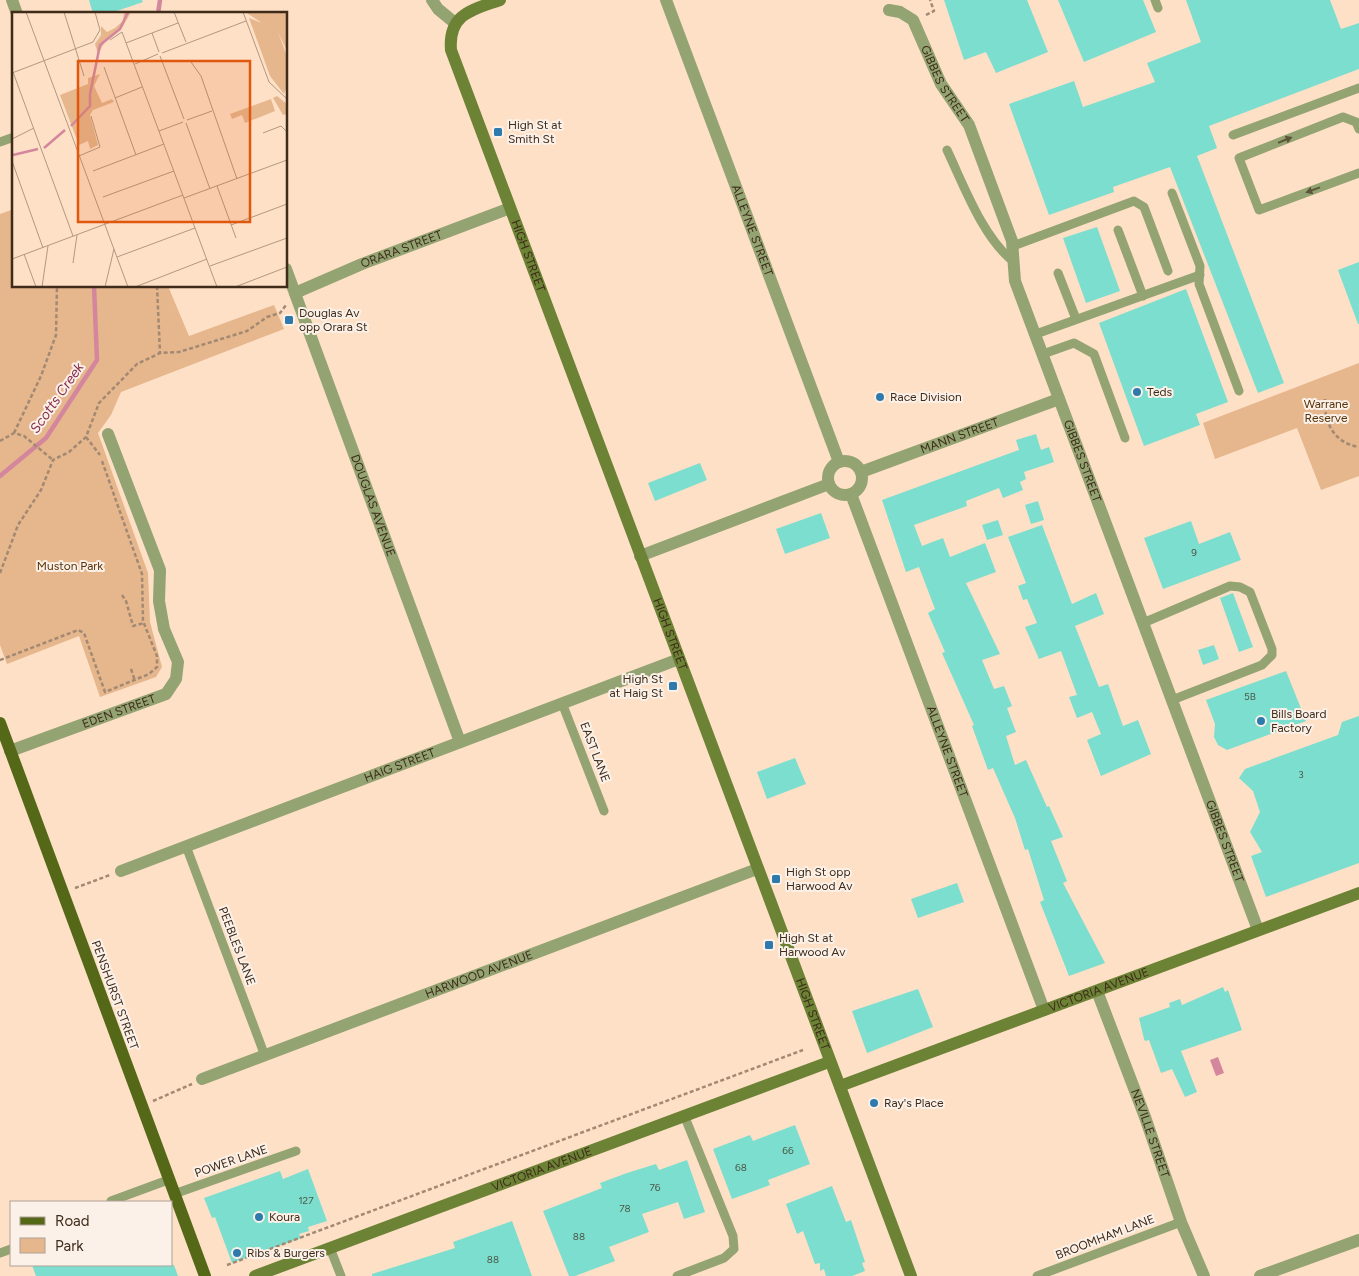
<svg xmlns="http://www.w3.org/2000/svg" width="1359" height="1276" font-family="Figtree,sans-serif">
	<style>
		.green { fill: #e6b68c }
		.water { fill: #d4879c }
		.lines { fill: none; stroke-linecap: round; stroke-linejoin: round }
		.stream { stroke: #d4879c; stroke-width: 4.5 }
		.building { fill: #7bdece }
		.path { stroke: #a28973; stroke-width: 2.5; stroke-dasharray: 4 2.5; stroke-linecap: butt }
		.lane { stroke: #93a372; stroke-width: 9 }
		.street { stroke: #93a372; stroke-width: 12 }
		.secondary { stroke: #6c8235; stroke-width: 12 }
		.primary { stroke: #546817; stroke-width: 12 }
		.oneway { fill: #5c5539 }
		.poi-dot { fill: #2f7aad; stroke: #fbf1e8; stroke-width: 2 }
		.labels { text-anchor: middle; dominant-baseline: central; stroke-width: 4; stroke-linejoin: round; paint-order: stroke }
		.number-label { font-size: 10px; fill: #4d5847 }
		.street-label { font-size: 12px; fill: #3e2b1a; stroke: #fbf1e8 }
		.poi-label { font-size: 12px; fill: #3e2b1a; stroke: #fbf1e8; text-anchor: start }
		.park-label { font-size: 12px; fill: #583208; stroke: #fbf1e8 }
		.water-label { font-size: 14px; font-style: italic; fill: #882e4d; stroke: #fbf1e8 }
		.inset-river { fill: none; stroke: #d4879c; stroke-width: 2.5 }
		.inset-road { fill: none; stroke: #b19881; stroke-width: 1 }
		.view { fill: #e0570d; fill-opacity: 0.15; stroke: #e0570d; stroke-width: 2.5 }
		.inset-edge { fill: none; stroke: #3e2b1a; stroke-width: 2.5 }
	</style>
	<rect width="100%" height="100%" fill="#fee0c6"/>
	<g class="green">
		<path d="M14 209V286H168L189 336 274 305 284 329 121 392 111 415 98 433 148 573 150 622 162 667 156 677 100 697 79 636 7 664 0 645V214Z"/>
		<path d="M1359 363V476L1321 490 1297 428 1215 459 1203 423Z"/>
	</g>
	<path class="water" d="M1218 1057 1224 1073 1216 1076 1210 1060Z"/>
	<g class="lines">
		<g class="stream">
			<path d="M158 14 160 0"/>
			<path d="M0 476 46 438 97 360 94 286"/>
		</g>
	</g>
	<g class="building">
		<path d="M89 0H142L143 2 108 14H93Z"/>
		<path d="M944 0H1027L1048 52 996 73 986 52 964 60Z"/>
		<path d="M1058 0H1143L1156 32 1084 62Z"/>
		<path d="M1186 0H1330L1341 29 1359 23V69L1209 126 1217 148 1197 156 1284 383 1258 393 1170 167 1113 187 1114 192 1049 215 1009 104 1074 81 1083 107 1155 82 1147 63 1201 42Z"/>
		<path d="M1097 227 1120 291 1086 303 1063 238Z"/>
		<path d="M1359 262V324H1358L1338 270Z"/>
		<path d="M1186 289 1228 402 1196 414 1200 425 1144 446 1099 323Z"/>
		<path d="M1036 434 1041 450 1049 447 1054 462 1024 472 1026 479 1020 482 1023 490 1003 498 999 488 966 501 967 506 914 525 922 546 943 538 950 557 985 543 996 572 966 583 1000 654 982 660 994 689 1004 686 1012 706 1007 708 1016 732 1006 736 1015 765 1026 760 1047 807 1049 806 1063 837 1051 841 1067 881 1063 883 1105 963 1069 976 1040 902 1044 900 1028 849 1025 850 1015 818 993 768 988 770 972 726 974 725 942 653 945 652 928 613 935 609 919 567 906 572 882 500 1019 450 1016 440Z"/>
		<path d="M700 463 707 480 655 501 648 483Z"/>
		<path d="M1038 501 1044 520 1031 524 1025 505Z"/>
		<path d="M821 513 830 538 785 554 776 529Z"/>
		<path d="M998 520 1003 535 987 540 982 525Z"/>
		<path d="M1191 521 1199 544 1230 532 1241 560 1163 589 1144 538Z"/>
		<path d="M1042 525 1072 604 1096 593 1104 614 1075 626 1099 687 1108 684 1123 726 1138 720 1151 754 1101 776 1087 740 1101 734 1092 712 1077 718 1069 697 1077 695 1061 651 1039 659 1025 627 1037 623 1027 599 1023 600 1018 586 1026 583 1008 537Z"/>
		<path d="M1233 593 1253 647 1239 652 1220 598Z"/>
		<path d="M1214 645 1219 659 1203 665 1198 650Z"/>
		<path d="M1286 671 1306 721 1227 750 1218 745 1214 737 1215 724 1206 700Z"/>
		<path d="M1359 716V863L1266 897 1251 856 1262 852 1250 832 1260 812 1253 791 1239 778 1245 769 1338 735 1342 722Z"/>
		<path d="M795 758 806 784 767 799 757 772Z"/>
		<path d="M957 883 964 902 918 918 911 899Z"/>
		<path d="M1223 987 1225 992 1228 990 1242 1030 1181 1051 1197 1092 1185 1097 1172 1069 1161 1073 1149 1040 1145 1041 1144 1039 1139 1018 1170 1007 1169 1003 1180 999 1182 1005Z"/>
		<path d="M918 989 933 1027 867 1053 852 1011Z"/>
		<path d="M795 1125 810 1164 768 1180 770 1185 732 1199 713 1149 750 1135 753 1141Z"/>
		<path d="M687 1160 705 1212 684 1219 678 1202 642 1214 649 1232 609 1247 615 1261 575 1276H569L543 1211 602 1188 600 1183 627 1173 656 1164 659 1170Z"/>
		<path d="M308 1169 327 1221 308 1227 309 1231 299 1234 301 1238 232 1263 215 1217 212 1218 204 1198 280 1171 283 1179Z"/>
		<path d="M832 1186 846 1222 851 1220 865 1262 862 1263 865 1271 852 1276H826L824 1269 820 1271V1263L815 1264 803 1231 797 1234 786 1204Z"/>
		<path d="M512 1221 532 1276H372V1274L455 1248 453 1242Z"/>
		<path d="M32 1265H174L178 1276H36Z"/>
	</g>
	<g class="lines">
		<g class="path">
			<path d="M926 15 934 11 930 0"/>
			<path d="M157 286 160 353"/>
			<path d="M1325 399C1324 423 1334 443 1359 447"/>
			<path d="M14 433 41 376 56 335 57 286"/>
			<path d="M86 437 100 455"/>
			<path d="M0 441 14 433 24 436 53 460"/>
			<path d="M0 573 18 525 41 490 53 460 69 452 86 437 99 403 137 364 160 353 179 352 247 331 267 317 280 313 286 305"/>
			<path d="M122 595 126 601 133 626 144 623"/>
			<path d="M0 660 78 630 84 633 105 692 149 674 157 667V656L143 621 142 574 102 461"/>
			<path d="M131 669 135 681"/>
			<path d="M75 888 110 875"/>
			<path d="M153 1101 192 1084"/>
			<path d="M227 1265 803 1050"/>
		</g>
		<g class="lane">
			<path d="M1155 0 1158 8"/>
			<path d="M1359 129 1356 122 1343 117 1239 158 1259 210 1359 173"/>
			<path d="M1233 135 1359 88"/>
			<path d="M0 142 14 137"/>
			<path d="M947 150C964 186 983 238 1014 262"/>
			<path d="M1172 193 1200 266 1199 284 1239 391"/>
			<path d="M1118 230 1143 296"/>
			<path d="M1013 246 1134 201 1144 207 1168 271"/>
			<path d="M1058 273 1076 319"/>
			<path d="M1036 334 1200 275"/>
			<path d="M1043 354 1074 343 1094 354 1125 438"/>
			<path d="M1143 623 1230 586 1240 587 1250 592 1272 649V655L1262 665 1172 700"/>
			<path d="M562 703 604 811"/>
			<path d="M186 846 265 1056"/>
			<path d="M174 1194 296 1151"/>
			<path d="M111 1201 168 1180"/>
			<path d="M330 1248 341 1276"/>
			<path d="M0 1253 11 1249"/>
			<path d="M677 1276 724 1258 734 1249 733 1236 684 1115"/>
			<path d="M1037 1276 1181 1222"/>
		</g>
		<g class="street">
			<path d="M12 0 17 14"/>
			<path d="M432 0 438 9 455 23"/>
			<path id="s1" d="M666 0 839 462"/>
			<path id="s2" d="M889 10 900 12 913 20 941 84 969 125 1012 241 1015 281 1258 930"/>
			<path id="s3" d="M286 269 460 742"/>
			<path id="s4" d="M295 293 362 264 510 208"/>
			<circle cx="845" cy="478" r="17"/>
			<path id="s5" d="M861 472 1059 399"/>
			<path id="s6" d="M851 494 1044 1010"/>
			<path d="M640 556 829 484"/>
			<path id="s7" d="M10 751 166 694 176 679 178 662 164 629 159 601 160 570 108 434"/>
			<path id="s8" d="M121 871 679 659"/>
			<path id="s9" d="M1097 991 1145 1117 1181 1222 1204 1276"/>
			<path id="s10" d="M202 1079 757 869"/>
			<path d="M1260 1276 1359 1240"/>
		</g>
		<g class="secondary">
			<path id="s11" d="M500 0C472 10 448 14 451 50L911 1276"/>
			<path id="s12" d="M840 1086 1359 893"/>
			<path id="s13" d="M255 1276 829 1062"/>
		</g>
		<path class="primary" d="M0 723 205 1276"/>
	</g>
	<defs><path id="oneway-solid" d="M-6-.8H1V-3.2L6.5 0L1 3.2V.8H-6Z" transform="scale(1.25)"/></defs>
	<g class="oneway">
		<use href="#oneway-solid" transform="translate(1285 140) rotate(-22)"/>
		<use href="#oneway-solid" transform="translate(1313 190) rotate(160)"/>
	</g>
	<g class="poi-dot">
		<rect x="493" y="127" width="10" height="10" rx="2.5"/>
		<rect x="284" y="315" width="10" height="10" rx="2.5"/>
		<circle cx="1137" cy="392" r="5"/>
		<circle cx="880" cy="397" r="5"/>
		<rect x="668" y="681" width="10" height="10" rx="2.5"/>
		<circle cx="1261" cy="721" r="5"/>
		<rect x="771" y="874" width="10" height="10" rx="2.5"/>
		<rect x="764" y="940" width="10" height="10" rx="2.5"/>
		<circle cx="874" cy="1103" r="5"/>
		<circle cx="259" cy="1217" r="5"/>
		<circle cx="237" cy="1253" r="5"/>
	</g>
	<g class="labels">
		<g class="number-label">
			<text x="1194" y="552">9</text>
			<text x="1250" y="696">5B</text>
			<text x="1301" y="774">3</text>
			<text x="788" y="1150">66</text>
			<text x="741" y="1167">68</text>
			<text x="655" y="1187">76</text>
			<text x="306" y="1200">127</text>
			<text x="625" y="1208">78</text>
			<text x="579" y="1236">88</text>
			<text x="493" y="1259">88</text>
		</g>
		<g class="street-label">
			<text stroke="none"><textPath href="#s2" startOffset="98">GIBBES STREET</textPath></text>
			<text stroke="none"><textPath href="#s1" startOffset="246">ALLEYNE STREET</textPath></text>
			<text stroke="none"><textPath href="#s4" startOffset="115">ORARA STREET</textPath></text>
			<text stroke="none"><textPath href="#s11" startOffset="298">HIGH STREET</textPath></text>
			<text stroke="none"><textPath href="#s5" startOffset="105">MANN STREET</textPath></text>
			<text stroke="none"><textPath href="#s2" startOffset="502">GIBBES STREET</textPath></text>
			<text stroke="none"><textPath href="#s3" startOffset="252">DOUGLAS AVENUE</textPath></text>
			<text stroke="none"><textPath href="#s11" startOffset="702">HIGH STREET</textPath></text>
			<text stroke="none"><textPath href="#s7" startOffset="116">EDEN STREET</textPath></text>
			<text transform="translate(595 752) rotate(69)">EAST LANE</text>
			<text stroke="none"><textPath href="#s6" startOffset="275">ALLEYNE STREET</textPath></text>
			<text stroke="none"><textPath href="#s8" startOffset="298">HAIG STREET</textPath></text>
			<text stroke="none"><textPath href="#s2" startOffset="908">GIBBES STREET</textPath></text>
			<text transform="translate(237 946) rotate(69)">PEEBLES LANE</text>
			<text stroke="none"><textPath href="#s10" startOffset="296">HARWOOD AVENUE</textPath></text>
			<text stroke="none"><textPath href="#s12" startOffset="276">VICTORIA AVENUE</textPath></text>
			<text transform="translate(115 995) rotate(70)">PENSHURST STREET</text>
			<text stroke="none"><textPath href="#s11" startOffset="1108">HIGH STREET</textPath></text>
			<text stroke="none"><textPath href="#s9" startOffset="152">NEVILLE STREET</textPath></text>
			<text transform="translate(231 1161) rotate(-19)">POWER LANE</text>
			<text stroke="none"><textPath href="#s13" startOffset="306">VICTORIA AVENUE</textPath></text>
			<text transform="translate(1105 1237) rotate(-21)">BROOMHAM LANE</text>
		</g>
		<g class="poi-label">
			<text x="508" y="125">High St at<tspan x="508" dy="14">Smith St</tspan></text>
			<text x="299" y="313">Douglas Av<tspan x="299" dy="14">opp Orara St</tspan></text>
			<text x="1147" y="392">Teds</text>
			<text x="890" y="397">Race Division</text>
			<text x="663" y="679" text-anchor="end">High St<tspan x="663" dy="14">at Haig St</tspan></text>
			<text x="1271" y="714">Bills Board<tspan x="1271" dy="14">Factory</tspan></text>
			<text x="786" y="872">High St opp<tspan x="786" dy="14">Harwood Av</tspan></text>
			<text x="779" y="938">High St at<tspan x="779" dy="14">Harwood Av</tspan></text>
			<text x="884" y="1103">Ray's Place</text>
			<text x="269" y="1217">Koura</text>
			<text x="247" y="1253">Ribs &amp; Burgers</text>
		</g>
		<g class="park-label">
			<text x="1326" y="404">Warrane<tspan x="1326" dy="14">Reserve</tspan></text>
			<text x="70" y="566">Muston Park</text>
		</g>
		<g class="water-label">
			<text transform="translate(57 398) rotate(-55)">Scotts Creek</text>
		</g>
	</g>
	<g transform="translate(12 12)">
		<rect width="275" height="275" fill="#fee0c6"/>
		<path d="M112 0H119L110 16 94 28 86 42 83 32 89 23V14L95 20 103 16 111 9ZM275 0V39L266 20 275 44V74L272 82 258 64 237 6 250 11 235 1ZM88 62 82 74 90 91 100 87 102 90 81 98 78 103 86 133 78 137 76 129 67 133 48 83 76 72V66ZM265 84 275 92V102L271 103 261 86ZM259 87 263 99 233 111 230 103 220 107 218 102Z" fill="#e6b68c"/>
		<path class="inset-river" d="M59 114 78 94V82L88 33 108 17 116 0M32 136 53 118M1 143 26 137"/>
		<path class="inset-road" d="M14 0 116 275M52 0 72 64M162 0 174 30M231 0 257 70 275 87M140 21 147 40M98 28 110 20 205 275M114 31 166 11M150 41 234 9M148 44 172 107M179 50 189 64 225 167M123 52 146 42M92 55 124 143M1 60 61 224M0 61 81 30 88 18 83 0M103 86 130 75M175 108 200 99M174 111 198 177M147 119 171 110M251 121 269 114 275 120M0 127 22 116M67 144 88 135 79 104M0 149 31 236M81 159 152 132M205 174 224 226M91 185 162 159M172 186 275 148M219 213 275 192M12 242 24 275M105 245 183 216M0 247 171 183M61 251 65 223M198 254 275 226M30 275 36 234M93 275 102 237M123 275 195 247M223 275 275 255"/>
		<path class="view" d="M66 49H238V210H66Z"/>
		<rect width="275" height="275" class="inset-edge"/>
	</g>
	<rect x="10" y="1201" width="162" height="65" fill="#fbf1e8" stroke="#afa296"/>
	<rect x="20" y="1217" width="25" height="8" fill="#546817" stroke="#afa296"/>
	<text x="55" y="1226" font-size="15" fill="#3e2b1a">Road</text>
	<rect x="20" y="1238" width="25" height="15" fill="#e6b68c" stroke="#afa296"/>
	<text x="55" y="1251" font-size="15" fill="#3e2b1a">Park</text>
</svg>
